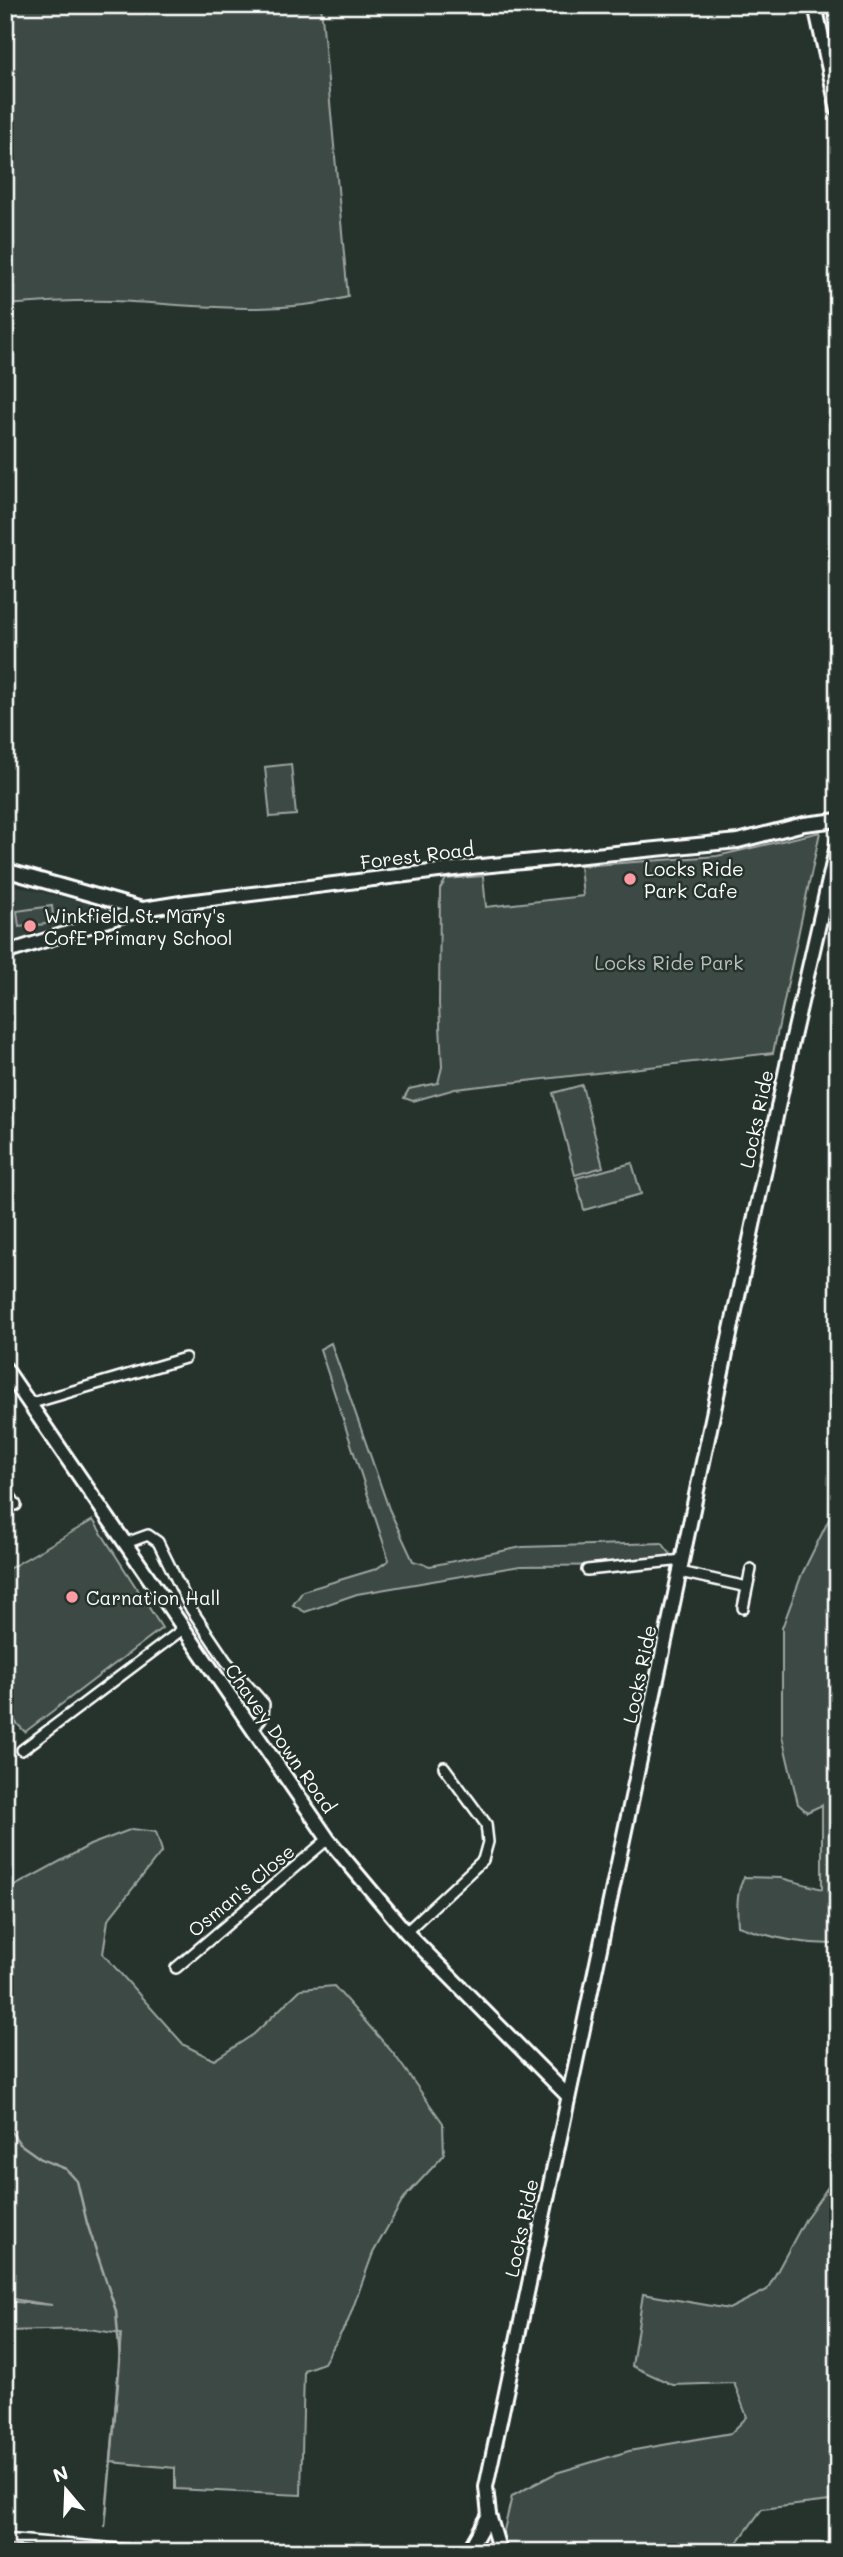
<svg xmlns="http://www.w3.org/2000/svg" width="843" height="2557" font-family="Mali,sans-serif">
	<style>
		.built { fill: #333f3a }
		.green { fill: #3e4944; stroke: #9ea4a2; stroke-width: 2 }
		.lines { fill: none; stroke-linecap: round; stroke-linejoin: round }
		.stream { stroke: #a4a9a7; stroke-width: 2.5 }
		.street-casing { stroke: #fff; stroke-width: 14 }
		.secondary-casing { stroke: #fff; stroke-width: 18 }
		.street { stroke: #26332d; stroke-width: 9 }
		.secondary { stroke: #26332d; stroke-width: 12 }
		.poi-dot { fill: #ff9aa2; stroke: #26332d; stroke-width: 2.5 }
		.labels { text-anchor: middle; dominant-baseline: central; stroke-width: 5; stroke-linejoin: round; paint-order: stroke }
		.street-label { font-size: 19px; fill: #fff; stroke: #26332d }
		.poi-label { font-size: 19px; fill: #fff; stroke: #26332d; text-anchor: start }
		.park-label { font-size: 19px; fill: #bbbfbe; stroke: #26332d }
	</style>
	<rect width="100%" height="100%" fill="#26332d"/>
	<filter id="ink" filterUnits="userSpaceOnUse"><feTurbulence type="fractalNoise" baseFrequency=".0143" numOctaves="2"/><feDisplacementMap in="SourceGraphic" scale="14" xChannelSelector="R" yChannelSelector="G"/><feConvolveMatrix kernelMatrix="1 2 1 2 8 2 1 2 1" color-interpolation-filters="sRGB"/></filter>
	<g filter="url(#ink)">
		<path class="built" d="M5 883 105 908 106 909 5 943Z"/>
		<g class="green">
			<path d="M5 5H321L348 297C271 317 191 304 113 301 77 300 41 302 5 305Z"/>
			<path d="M823 5H838V79Z"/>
			<path d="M291 764 296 815 270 817 265 767Z"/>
			<path d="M820 832 773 1053 455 1089 413 1101 404 1098 409 1089 438 1083 442 1067 439 1003 440 889 446 879 483 876 486 907 583 896 580 866 717 856Z"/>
			<path d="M52 906 54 923 19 927 17 911Z"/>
			<path d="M582 1085 603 1167 575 1175 553 1093Z"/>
			<path d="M632 1163 641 1194 584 1210 576 1178Z"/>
			<path d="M331 1343 389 1509 413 1561 430 1566 522 1547 662 1543 672 1556 659 1565 520 1566 357 1594 305 1612 293 1605 303 1591 376 1569 389 1560 320 1349Z"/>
			<path d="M838 1501V1944C803 1945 771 1938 738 1926 737 1909 736 1892 744 1877L781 1878 822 1889V1805L807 1812 798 1804 782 1736V1628L802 1574Z"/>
			<path d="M93 1520 162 1628 25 1732 5 1711V1571Z"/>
			<path d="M132 1829 156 1832 162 1851 108 1920 103 1954 184 2045 214 2060 254 2034 301 1989 334 1986 394 2054 443 2123 444 2155 404 2198 373 2253 348 2321 324 2363 304 2370 301 2495 175 2489V2468L111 2462 121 2334 89 2329 5 2331V2301L52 2305 5 2298V1891L90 1845Z"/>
			<path d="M838 2173V2500L762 2509 733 2549 722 2552 652 2548 640 2552H499L512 2496 556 2473 629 2451 731 2433 747 2417 734 2383 673 2385 632 2366 643 2294 729 2309 767 2290 806 2218Z"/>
		</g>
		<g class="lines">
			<path class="stream" d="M5 2124 20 2144 41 2159 66 2169 77 2181 87 2223 116 2311 120 2360 105 2526"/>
			<defs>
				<g id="street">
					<path d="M29 1404 185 1358"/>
					<path d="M5 1488 16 1505"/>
					<path d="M126 1543 148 1535 158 1542 191 1609 226 1661 264 1704 263 1716 252 1730"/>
					<path d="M587 1570 683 1560"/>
					<path d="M680 1572 747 1587"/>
					<path d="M743 1608 751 1569"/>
					<path d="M22 1750 183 1629"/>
					<path d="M406 1932 483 1860 488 1842 486 1824 444 1767"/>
					<path d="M176 1968 328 1839"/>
					<path d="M5 2539 153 2552"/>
				</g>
				<g id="secondary">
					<path d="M815 5 838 111"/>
					<path d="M5 870 142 909"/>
					<path d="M5 953 143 909 187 902 471 867 738 841 804 824 838 820"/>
					<path d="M5 1368 328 1839 406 1932 568 2096"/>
					<path d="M468 2552 489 2515"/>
					<path d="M500 2552 489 2515 486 2487 791 1046 838 841"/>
				</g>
			</defs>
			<use href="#street" class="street-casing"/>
			<use href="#secondary" class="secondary-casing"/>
			<use href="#street" class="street"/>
			<use href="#secondary" class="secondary"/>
		</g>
	</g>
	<g class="poi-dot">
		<circle cx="630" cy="879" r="7"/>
		<circle cx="30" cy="926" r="7"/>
		<circle cx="72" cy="1597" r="7"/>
	</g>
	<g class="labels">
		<g class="street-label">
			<text transform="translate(417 855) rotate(-7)">Forest Road</text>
			<text transform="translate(756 1119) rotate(-78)">Locks Ride</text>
			<text transform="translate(639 1674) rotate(-78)">Locks Ride</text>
			<text transform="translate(281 1738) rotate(55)">Chavey Down Road</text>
			<text transform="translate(241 1890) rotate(-40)">Osman's Close</text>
			<text transform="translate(521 2228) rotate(-78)">Locks Ride</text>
		</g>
		<g class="poi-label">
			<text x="644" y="868">Locks Ride<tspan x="644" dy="22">Park Cafe</tspan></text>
			<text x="44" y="915">Winkfield St. Mary's<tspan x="44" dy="22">CofE Primary School</tspan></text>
			<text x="86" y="1597">Carnation Hall</text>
		</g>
		<g class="park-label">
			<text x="669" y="962">Locks Ride Park</text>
		</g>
	</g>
	<rect width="843" height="2557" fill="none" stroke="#26332d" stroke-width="28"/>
	<rect x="14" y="14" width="815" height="2529" fill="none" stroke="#fff" stroke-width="2.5" filter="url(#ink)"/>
	<g transform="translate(66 2490) rotate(341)" stroke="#26332d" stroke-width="5" paint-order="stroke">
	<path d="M0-5L12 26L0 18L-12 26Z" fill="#ffffff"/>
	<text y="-10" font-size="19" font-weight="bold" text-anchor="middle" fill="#ffffff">N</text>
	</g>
</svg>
